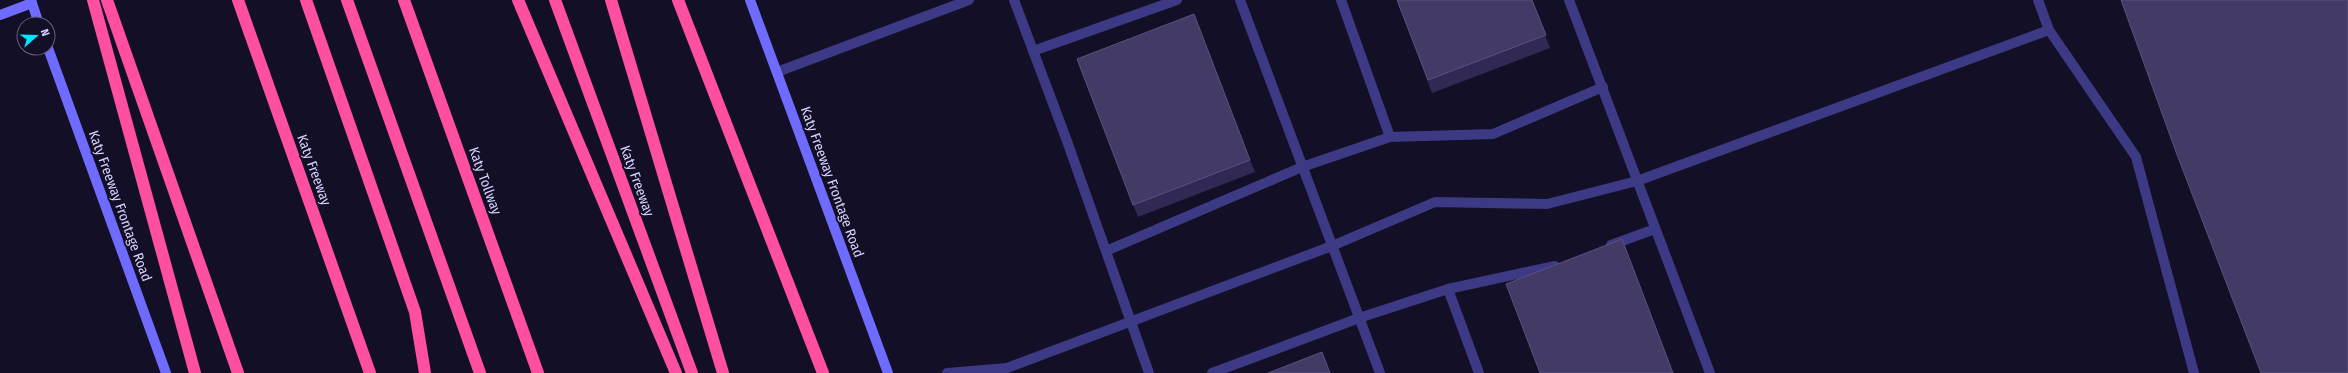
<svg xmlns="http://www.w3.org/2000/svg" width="2348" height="373" font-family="'Fira Sans Condensed',sans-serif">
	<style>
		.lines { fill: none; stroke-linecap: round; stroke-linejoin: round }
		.lane { stroke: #3d3a85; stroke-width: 10 }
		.secondary { stroke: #6f6bff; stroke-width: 10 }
		.highway { stroke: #ff4fa3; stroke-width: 12 }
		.wall { fill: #312854 }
		.building { fill: #433a66; stroke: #5a527e }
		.labels { text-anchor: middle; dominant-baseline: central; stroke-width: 4; stroke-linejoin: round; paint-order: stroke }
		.street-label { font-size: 14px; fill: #d9d4ff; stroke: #130f26 }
	</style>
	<rect width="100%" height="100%" fill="#130f26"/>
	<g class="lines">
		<g class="lane">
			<path d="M1014 0 1067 141 1149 373"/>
			<path d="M1240 0 1380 373"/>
			<path d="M1569 0 1710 373"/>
			<path d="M2038 0 2049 30 2136 157 2194 373"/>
			<path d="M1033 51 1177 0"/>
			<path d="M777 72 969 0"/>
			<path d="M1390 137 1493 134 1603 87"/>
			<path d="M1611 245 1655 229"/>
			<path d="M1106 251 1302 167 1390 137 1341 0"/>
			<path d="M1448 289 1479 373"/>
			<path d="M947 373 1007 368 1332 246 1435 202 1547 204 1637 181 2049 30"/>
			<path d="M1212 373 1359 318 1448 289 1555 266"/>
		</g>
		<g class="secondary">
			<path d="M31 0 39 24"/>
			<path d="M750 0 888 373"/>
			<path d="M0 15 32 3"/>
			<path d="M48 48 166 373"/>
		</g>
		<g class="highway">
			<path d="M93 0 195 373"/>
			<path d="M107 0 238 373"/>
			<path d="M238 0 370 373"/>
			<path d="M306 0 415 312 425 373"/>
			<path d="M347 0 480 373"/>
			<path d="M404 0 538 373"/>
			<path d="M518 0 676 373"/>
			<path d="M555 0 692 373"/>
			<path d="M611 0 723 373"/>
			<path d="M678 0 823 373"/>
		</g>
	</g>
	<g class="wall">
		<path d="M1397 0H1532L1550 48 1432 93Z"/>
		<path d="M1082 72 1250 160 1255 172 1138 217Z"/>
	</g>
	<g class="building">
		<path d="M1397 0H1532L1546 35 1428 80Z"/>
		<path d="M2121 0H2348V373H2261L2176 152Z"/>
		<path d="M1194 14 1250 160 1133 205 1077 59Z"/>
		<path d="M1622 239 1673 373H1540L1506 284Z"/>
		<path d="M1322 352 1330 373H1268Z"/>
	</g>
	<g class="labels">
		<g class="street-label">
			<text transform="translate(314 170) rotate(70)">Katy Freeway</text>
			<text transform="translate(485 181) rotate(70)">Katy Tollway</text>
			<text transform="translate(637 181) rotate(70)">Katy Freeway</text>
			<text transform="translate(832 182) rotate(70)">Katy Freeway Frontage Road</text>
			<text transform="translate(120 206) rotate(70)">Katy Freeway Frontage Road</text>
		</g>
	</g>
	<g transform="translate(36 36) rotate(70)"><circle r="19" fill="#130f26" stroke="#625e7d"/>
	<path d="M0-3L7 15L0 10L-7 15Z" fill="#00e5ff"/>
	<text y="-6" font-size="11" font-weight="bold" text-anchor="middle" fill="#d9d4ff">N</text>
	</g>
</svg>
